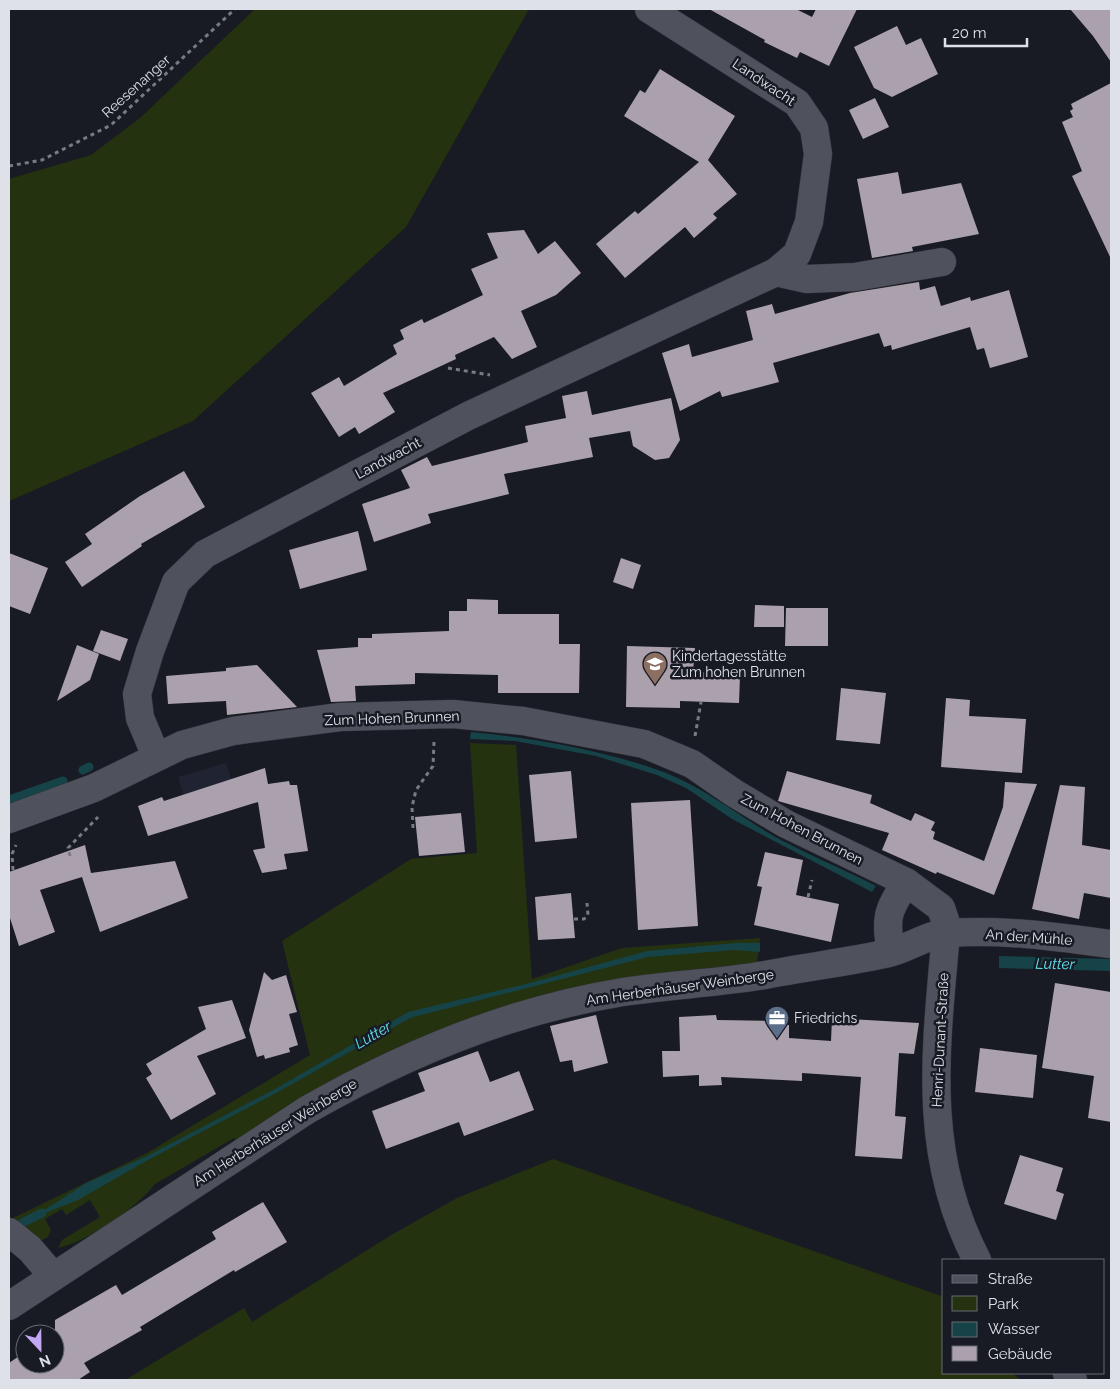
<svg xmlns="http://www.w3.org/2000/svg" width="1120" height="1389" font-family="Raleway,sans-serif">
	<style>
		.built { fill: #202332 }
		.green { fill: #24320f }
		.water { fill: #154347 }
		.lines { fill: none; stroke-linecap: round; stroke-linejoin: round }
		.stream { stroke: #154347; stroke-width: 9 }
		.building { fill: #aba1ac }
		.minor-casing { stroke: #35363d; stroke-width: 29 }
		.path { stroke: #797b83; stroke-width: 3; stroke-dasharray: 4 4; stroke-linecap: butt }
		.minor { stroke: #4f525d; stroke-width: 28 }
		.labels { text-anchor: middle; dominant-baseline: central; stroke-width: 5; stroke-linejoin: round; paint-order: stroke }
		.street-label { font-size: 14px; fill: #dfe1e8; stroke: #191b24 }
		.poi-label { font-size: 14px; fill: #dfe1e8; stroke: #191b24; text-anchor: start }
		.water-label { font-size: 15px; font-style: italic; fill: #61e1eb; stroke: #191b24 }
	</style>
	<rect width="100%" height="100%" fill="#191b24"/>
	<path class="built" d="M226 763 240 807 192 822 178 777Z"/>
	<g class="green">
		<path d="M255 9H529L406 227 193 421 9 501V179L91 155 140 118Z"/>
		<path d="M470 743 516 745 532 979 622 948 760 938 757 962 617 980 238 1143 234 1138 155 1184C135 1209 89 1241 58 1248L62 1240 100 1217 90 1200 66 1215 62 1209 45 1219 51 1230 48 1237 40 1241 16 1223 13 1218 147 1153 310 1055 282 941 411 859 477 853Z"/>
		<path d="M553 1159 944 1297V1373H1013L1020 1380H125L244 1308 252 1322 393 1234 457 1198Z"/>
	</g>
	<g class="water">
		<path d="M471 732C534 738 598 749 658 770 698 784 734 812 770 834 802 852 843 869 876 886L872 892 732 819 686 788 657 775 596 756 515 741 470 739Z"/>
		<path d="M736 943H760V952L735 950 648 957 410 1018 278 1092 148 1160 78 1200 32 1218 86 1183 147 1156 277 1088 408 1012 526 984 647 951Z"/>
		<path d="M999 956 1111 959V971L999 968Z"/>
	</g>
	<g class="lines">
		<g class="stream">
			<path d="M83 770 89 767"/>
			<path d="M9 800 63 781"/>
			<path d="M22 1223 42 1213"/>
		</g>
	</g>
	<g class="building">
		<path d="M709 9H796L812 17 816 9H857L829 66 800 52 797 58 764 42 765 40Z"/>
		<path d="M1070 9H1111V62L1093 36Z"/>
		<path d="M897 26 906 45 921 38 938 74 892 97 874 88 854 47Z"/>
		<path d="M660 69 735 116 708 160 737 194 713 214 717 218 694 238 685 227 625 278 596 244 635 211 638 214 699 162 624 116 640 90 645 93Z"/>
		<path d="M1111 83V259L1072 176 1082 171 1062 122 1073 117 1070 111 1073 109 1071 104Z"/>
		<path d="M875 98 889 127 863 139 849 110Z"/>
		<path d="M898 172 902 194 961 183 979 234 912 247 913 251 872 258 857 179Z"/>
		<path d="M524 230 538 254 555 241 581 273 556 295 521 311 537 347 512 359 494 337 455 355 456 359 383 393 395 412 359 434 355 427 339 437 311 393 339 377 344 386 397 354 393 345 404 339 400 330 422 319 424 323 483 295 471 269 498 258 487 233Z"/>
		<path d="M919 282 920 290 935 286 941 306 970 297 971 301 1009 290 1028 357 990 368 984 348 977 350 970 327 892 350 891 345 884 347 879 333 773 363 779 382 722 397 720 391 680 411 662 353 689 344 692 357 753 340 746 311 772 304 775 314 850 293Z"/>
		<path d="M587 391 592 415 671 398 680 440 669 458 655 460 633 446 630 431 589 438 593 457 504 474 509 494 428 514 431 523 374 542 362 504 410 488 401 470 427 457 432 466 528 442 525 426 566 418 562 396Z"/>
		<path d="M184 471 205 507 141 544 142 546 82 587 65 562 92 544 85 534 140 496Z"/>
		<path d="M358 531 367 570 300 589 289 550Z"/>
		<path d="M9 553 48 568 30 614 9 606Z"/>
		<path d="M621 558 641 565 633 589 613 582Z"/>
		<path d="M467 599 498 600V614H559V644H580L579 693H498V675L415 673V684L355 686 356 701 331 702 317 650 358 647V638H372V634L449 631V611H467Z"/>
		<path d="M755 605 784 606V627H754Z"/>
		<path d="M786 608H828V646H785Z"/>
		<path d="M101 630 128 639 120 661 93 651Z"/>
		<path d="M77 645 99 654 90 680 57 701Z"/>
		<path d="M627 646 695 648 693 671 740 676 739 703 680 701V708L626 707Z"/>
		<path d="M257 665 297 707 227 715 226 701 168 704 166 676 226 671V668Z"/>
		<path d="M841 688 886 693 880 744 836 740Z"/>
		<path d="M946 698 970 700 969 716 1026 719 1022 773 941 767Z"/>
		<path d="M265 768 268 784 289 781 290 785H297L308 851 284 854 287 869 262 873 253 850 265 848 258 802 148 836 138 806 162 797 164 801Z"/>
		<path d="M571 771 577 838 535 842 529 775Z"/>
		<path d="M787 771 872 795 870 803 911 821 915 813 935 822 931 830 935 832 933 839 984 861 1003 807 1005 782 1037 784 994 895 937 872 936 874 882 850 889 833 778 801Z"/>
		<path d="M1060 785 1085 787 1082 845 1111 850V898L1084 893 1079 919 1032 909Z"/>
		<path d="M690 800 698 926 638 930 631 803Z"/>
		<path d="M461 813 465 852 419 856 415 817Z"/>
		<path d="M85 845 91 873 175 861 188 898 100 932 82 877 40 890 55 932 19 946 9 915V872Z"/>
		<path d="M765 852 803 860 796 895 839 904 831 942 754 925 762 887 757 886Z"/>
		<path d="M571 893 575 938 538 940 535 897Z"/>
		<path d="M264 972 272 980 286 975 297 1012 289 1014 298 1045 289 1048 290 1052 265 1059 264 1055 257 1057 249 1030Z"/>
		<path d="M1055 983 1111 992V1122L1088 1118 1094 1076 1042 1068Z"/>
		<path d="M232 1000 246 1038 197 1056 216 1094 171 1120 146 1078 152 1074 146 1064 206 1029 198 1007Z"/>
		<path d="M596 1015 608 1063 574 1072 572 1060 560 1062 550 1026Z"/>
		<path d="M716 1015 717 1020 771 1021V1024L789 1025V1038L831 1041 832 1018 919 1023 914 1054 899 1053 895 1116 906 1117 902 1159 855 1156 861 1077 802 1073V1081L721 1077 722 1085 699 1086V1075L663 1077 662 1051H680L679 1017Z"/>
		<path d="M980 1048 1037 1055 1033 1098 975 1092Z"/>
		<path d="M478 1051 490 1082 519 1071 534 1110 464 1136 459 1122 386 1149 372 1111 425 1091 418 1073Z"/>
		<path d="M1020 1155 1063 1168 1056 1191 1064 1194 1056 1220 1004 1204Z"/>
		<path d="M263 1202 287 1242 235 1272 234 1270 140 1327 142 1330 84 1363 90 1372 78 1380H9V1363L25 1352V1364H55V1320L116 1285 122 1295 216 1239 212 1232Z"/>
	</g>
	<g class="lines">
		<defs>
			<g id="minor">
				<path d="M776 272 807 279 855 277 942 262"/>
				<path d="M156 756 140 718 137 694 150 651 176 582 205 554 468 416 776 272 797 254 809 222 818 154 814 128 797 103 649 9"/>
				<path d="M9 819 94 788 182 745 233 731 340 717 453 714 523 721 644 744 692 764 734 793 786 824 906 882 941 908 946 923V933C936 1048 921 1153 977 1260"/>
				<path d="M891 952C885 917 887 912 906 882"/>
				<path d="M9 1232 30 1249 53 1276"/>
				<path d="M9 1306 307 1110C405 1054 511 1010 623 992 670 985 718 983 765 975 806 967 848 962 889 953 909 948 928 934 948 933 1003 929 1058 937 1111 944"/>
				<path d="M1067 1373 1073 1380"/>
			</g>
		</defs>
		<use href="#minor" class="minor-casing"/>
		<g class="path">
			<path d="M9 166 42 160 111 125 235 9"/>
			<path d="M448 368 490 375"/>
			<path d="M695 736 701 702"/>
			<path d="M413 828 412 807 416 790 433 766 434 742"/>
			<path d="M70 856 68 848 98 817"/>
			<path d="M13 870 12 854 16 845"/>
			<path d="M808 897 812 880"/>
			<path d="M574 919H584L588 915 587 903"/>
		</g>
		<use href="#minor" class="minor"/>
	</g>
	<defs>
		<symbol id="school-pin" viewBox="-11 -11 22 30"><path d="M0 17L-7.5 6A9.5 9.5 0 1 1 7.5 6Z" fill="#8d6e63" stroke="#191b24"/><path d="M0-5L7-2L0 1L-7-2ZM-4 1L0 2.5L4 1V4Q0 6-4 4Z" fill="#fff"/></symbol>
		<symbol id="office-pin" viewBox="-11 -11 22 30"><path d="M0 17L-7.5 6A9.5 9.5 0 1 1 7.5 6Z" fill="#5c6f8a" stroke="#191b24"/><path d="M-6-3h4V-5.5h4V-3h4V5H-6ZM-1-4.5V-3h2v-1.5ZM-6 0V1H6V0Z" fill="#fff"/></symbol>
	</defs>
	<g fill-rule="evenodd">
		<use href="#school-pin" x="641" y="650" width="28" height="38"/>
		<use href="#office-pin" x="763" y="1004" width="28" height="38"/>
	</g>
	<g class="labels">
		<g class="street-label">
			<text transform="translate(764 82) rotate(34)">Landwacht</text>
			<text transform="translate(136 86) rotate(-42)">Reesenanger</text>
			<text transform="translate(388 458) rotate(-28)">Landwacht</text>
			<text transform="translate(392 718) rotate(-2)">Zum Hohen Brunnen</text>
			<text transform="translate(802 829) rotate(28)">Zum Hohen Brunnen</text>
			<text transform="translate(1029 937) rotate(4)">An der Mühle</text>
			<text transform="translate(680 987) rotate(-8)">Am Herberhäuser Weinberge</text>
			<text transform="translate(940 1040) rotate(-87)">Henri-Dunant-Straße</text>
			<text transform="translate(275 1132) rotate(-32)">Am Herberhäuser Weinberge</text>
		</g>
		<g class="poi-label">
			<text x="672" y="656">Kindertagesstätte<tspan x="672" dy="16">Zum hohen Brunnen</tspan></text>
			<text x="794" y="1018">Friedrichs</text>
		</g>
		<g class="water-label">
			<text transform="translate(1055 964) rotate(1)">Lutter</text>
			<text transform="translate(373 1035) rotate(-30)">Lutter</text>
		</g>
	</g>
	<rect width="1120" height="1389" fill="none" stroke="#dfe1e8" stroke-width="20"/>
	<rect x="942" y="1259" width="162" height="115" fill="#191b24" stroke="#686a72"/>
	<rect x="952" y="1275" width="25" height="8" fill="#4f525d" stroke="#686a72"/>
	<text x="988" y="1284" font-size="15" fill="#dfe1e8">Straße</text>
	<rect x="952" y="1296" width="25" height="15" fill="#24320f" stroke="#686a72"/>
	<text x="988" y="1309" font-size="15" fill="#dfe1e8">Park</text>
	<rect x="952" y="1322" width="25" height="15" fill="#154347" stroke="#686a72"/>
	<text x="988" y="1334" font-size="15" fill="#dfe1e8">Wasser</text>
	<rect x="952" y="1346" width="25" height="15" fill="#aba1ac" stroke="#686a72"/>
	<text x="988" y="1359" font-size="15" fill="#dfe1e8">Gebäude</text>
	<g transform="translate(40 1349) rotate(158)"><circle r="24" fill="#191b24" stroke="#686a72"/>
	<path d="M0-4L9 19L0 12L-9 19Z" fill="#c3a7f2"/>
	<text y="-8" font-size="14" font-weight="bold" text-anchor="middle" fill="#dfe1e8">N</text>
	</g>
	<path d="M945 38v8h82v-8" fill="none" stroke="#dfe1e8" stroke-width="2.5"/>
	<text x="952" y="38" font-size="15" fill="#dfe1e8" stroke="#191b24" stroke-width="4" paint-order="stroke">20 m</text>
</svg>
